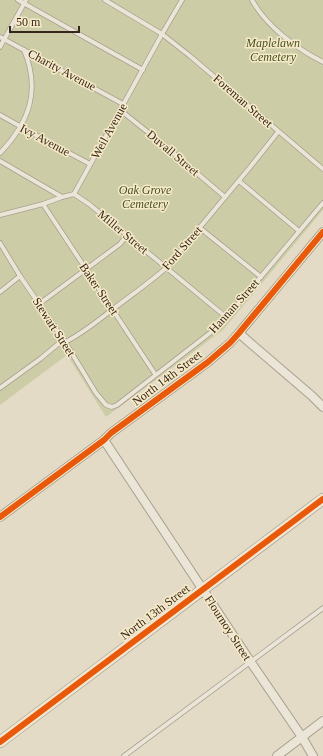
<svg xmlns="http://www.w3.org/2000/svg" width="323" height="756" font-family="'Times New Roman',serif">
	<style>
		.cemetery { fill: #cccda7 }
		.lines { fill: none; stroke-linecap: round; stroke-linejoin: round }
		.service-casing { stroke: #a79f90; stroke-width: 5.5 }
		.minor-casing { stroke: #a79f90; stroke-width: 10 }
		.secondary-casing { stroke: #978f80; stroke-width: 12 }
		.service { stroke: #ebe5d8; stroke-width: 4 }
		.minor { stroke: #ebe5d8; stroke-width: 8 }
		.secondary { stroke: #ebe5d8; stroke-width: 11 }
		.cycleway-casing { stroke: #f7eac9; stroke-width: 8 }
		.cycleway { stroke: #e8590c; stroke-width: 6 }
		.labels { text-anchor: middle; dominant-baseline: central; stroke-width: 3; stroke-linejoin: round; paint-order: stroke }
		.park-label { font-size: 12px; font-style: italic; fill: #45521f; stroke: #f7eac9 }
		.street-label { font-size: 12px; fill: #352719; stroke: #f7eac9 }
	</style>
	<rect width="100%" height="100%" fill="#e3dbc6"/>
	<path class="cemetery" d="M0 0H323V210L223 330 106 417 67 355 0 405Z"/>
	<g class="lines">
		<defs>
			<g id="service">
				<path d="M18 0 143 70"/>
				<path d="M105 0 162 34 190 56 323 169"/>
				<path d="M252 0C266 26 297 49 323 62"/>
				<path d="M0 37 123 104"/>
				<path d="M0 47 26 0"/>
				<path d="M120 110 164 145 225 197"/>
				<path d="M0 115 41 138 90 164"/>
				<path d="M0 153C29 123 41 91 24 50"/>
				<path d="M0 161 62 197"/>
				<path d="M239 181 299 231"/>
				<path d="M74 194 89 204 226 317"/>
				<path d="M43 204 155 374"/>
				<path d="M0 215 43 204 62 197 74 194 162 34 182 0"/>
				<path d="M200 228 261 277"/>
				<path d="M0 243 20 276 65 342 96 393 106 405 112 407 117 405 219 326 243 298 323 203"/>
				<path d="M0 292 20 276"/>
				<path d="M39 304 120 244 127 235"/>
				<path d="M65 342C82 334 97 321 112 310 130 296 149 283 166 268L251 166 278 132"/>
				<path d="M0 388 40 359 63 340"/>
				<path d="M124 756 323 608"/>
			</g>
			<g id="minor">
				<path d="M239 333 249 342 312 396 323 407"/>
				<path d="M104 440 250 661 302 737 313 756"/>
				<path d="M0 517 104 440 111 433 208 362 230 343 239 333 323 232"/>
				<path d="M277 756 323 721"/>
			</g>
			<path id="secondary" d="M0 742 323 499"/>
		</defs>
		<use href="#service" class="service-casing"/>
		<use href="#minor" class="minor-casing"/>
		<use href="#secondary" class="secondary-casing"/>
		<use href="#service" class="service"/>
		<use href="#minor" class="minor"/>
		<use href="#secondary" class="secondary"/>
		<defs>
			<g id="cycleway">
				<path d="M0 517 104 440 111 433 208 362 230 343 239 333 323 232"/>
				<path d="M0 742 323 499"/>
			</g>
		</defs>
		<use href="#cycleway" class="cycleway-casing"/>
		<use href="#cycleway" class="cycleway"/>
	</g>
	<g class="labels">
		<g class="park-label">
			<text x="273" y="43">Maplelawn<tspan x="273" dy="14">Cemetery</tspan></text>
			<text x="145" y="190">Oak Grove<tspan x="145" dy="14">Cemetery</tspan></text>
		</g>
		<g class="street-label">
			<text transform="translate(62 70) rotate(28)">Charity Avenue</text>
			<text transform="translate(243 101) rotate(41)">Foreman Street</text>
			<text transform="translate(109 131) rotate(-61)">Weil Avenue</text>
			<text transform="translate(45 140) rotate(28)">Ivy Avenue</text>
			<text transform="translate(173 153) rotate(40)">Duvall Street</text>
			<text transform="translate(123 232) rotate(40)">Miller Street</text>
			<text transform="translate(182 248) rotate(-49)">Ford Street</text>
			<text transform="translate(99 289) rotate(56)">Baker Street</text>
			<text transform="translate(234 306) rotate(-48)">Hannan Street</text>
			<text transform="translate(54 327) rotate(57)">Stewart Street</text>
			<text transform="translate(167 378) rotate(-37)">North 14th Street</text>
			<text transform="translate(155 612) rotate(-37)">North 13th Street</text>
			<text transform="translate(228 628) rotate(57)">Flournoy Street</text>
		</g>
	</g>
	<path d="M10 26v6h69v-6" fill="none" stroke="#352719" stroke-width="2"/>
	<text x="16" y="26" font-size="12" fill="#352719" stroke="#f7eac9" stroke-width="3" paint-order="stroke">50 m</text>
</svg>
